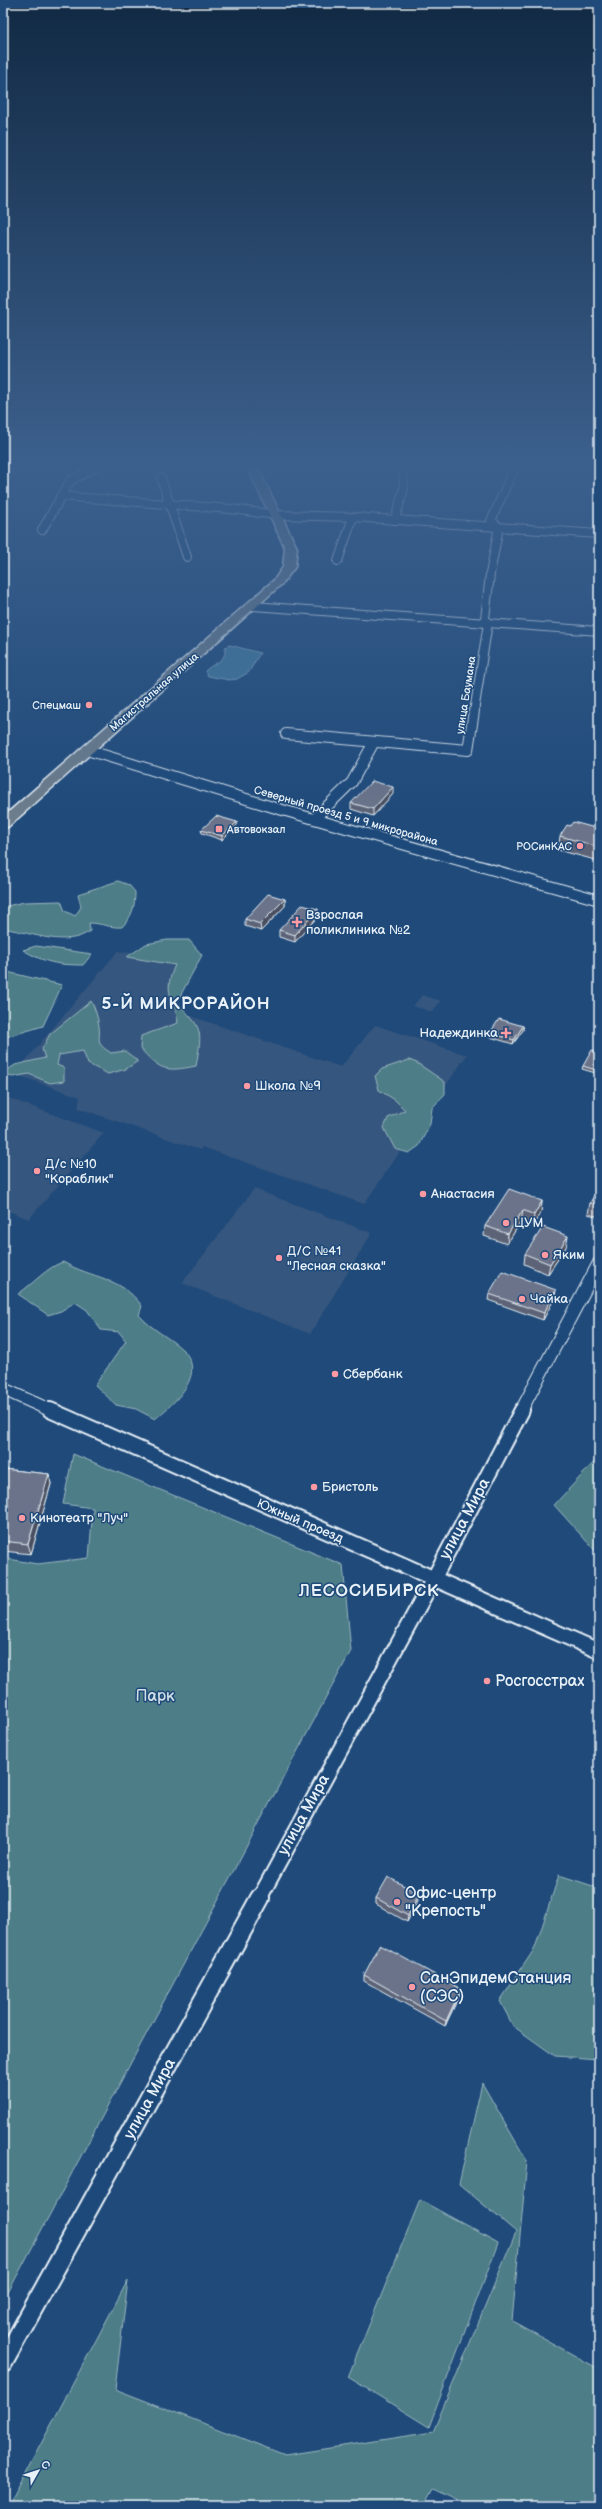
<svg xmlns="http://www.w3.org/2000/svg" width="602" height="2509" font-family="'Balsamiq Sans',sans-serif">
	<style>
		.built { fill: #36567e }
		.green { fill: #4e7d87; stroke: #9bb7c0 }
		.water { fill: #40789c; stroke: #83a8c1 }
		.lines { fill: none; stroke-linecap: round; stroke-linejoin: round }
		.river { fill: #40789c; fill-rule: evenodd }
		.minor-far4-casing { stroke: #e8f1f8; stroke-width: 10 }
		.minor-far3-casing { stroke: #e8f1f8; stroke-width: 12 }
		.minor-far2-casing { stroke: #e8f1f8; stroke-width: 14 }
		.minor-far1-casing { stroke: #e8f1f8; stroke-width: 18 }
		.minor-casing { stroke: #e8f1f8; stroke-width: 22 }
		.primary-casing { stroke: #e8f1f8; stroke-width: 3 }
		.minor-far4 { stroke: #1f4a7a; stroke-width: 8 }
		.minor-far3 { stroke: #1f4a7a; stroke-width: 10 }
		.minor-far2 { stroke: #1f4a7a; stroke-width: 12 }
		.minor-far1 { stroke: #1f4a7a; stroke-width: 14 }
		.minor { stroke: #1f4a7a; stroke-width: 18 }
		.primary { fill: #6c7d8c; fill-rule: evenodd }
		.wall { fill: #5b6376; stroke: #e8f1f8 }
		.shaded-wall { fill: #4a5060; stroke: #e8f1f8 }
		.building { fill: #6a7389; stroke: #e8f1f8 }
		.poi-dot { fill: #ff9aa2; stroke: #1f4a7a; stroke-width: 1.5 }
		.labels { text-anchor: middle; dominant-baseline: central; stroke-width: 3; stroke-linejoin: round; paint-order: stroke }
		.far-street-label { font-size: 11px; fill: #e8f1f8; stroke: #1f4a7a }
		.far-poi-label { font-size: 11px; fill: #e8f1f8; stroke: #1f4a7a; text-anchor: end }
		.poi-label { font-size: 13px; fill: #e8f1f8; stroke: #1f4a7a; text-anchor: start }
		.street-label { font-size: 13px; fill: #e8f1f8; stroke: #1f4a7a }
		.near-street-label { font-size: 16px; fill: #e8f1f8; stroke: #1f4a7a }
		.near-poi-label { font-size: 16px; fill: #e8f1f8; stroke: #1f4a7a; text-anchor: start }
		.near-park-label { font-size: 16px; fill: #d1e0e7; stroke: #1f4a7a }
		.district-label { font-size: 17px; font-weight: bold; letter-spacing: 1px; fill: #e8f1f8; stroke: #1f4a7a }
	</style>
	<rect width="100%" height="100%" fill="#1f4a7a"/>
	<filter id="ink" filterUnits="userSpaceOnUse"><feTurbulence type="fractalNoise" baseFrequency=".025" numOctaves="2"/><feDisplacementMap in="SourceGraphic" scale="8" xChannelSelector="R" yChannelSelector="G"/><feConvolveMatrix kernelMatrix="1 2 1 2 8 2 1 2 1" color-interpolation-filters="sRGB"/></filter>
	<g filter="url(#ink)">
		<g class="built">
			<path d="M118 951 176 962 173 1010 341 1067 375 1025 467 1055 364 1204 202 1147 200 1150 78 1108 80 1097 14 1074Z"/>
			<path d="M422 995 441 1001 432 1012 413 1006Z"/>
			<path d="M3 1096 104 1133 29 1219 3 1209Z"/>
			<path d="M254 1189 372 1233 310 1334 182 1283Z"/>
		</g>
		<g class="green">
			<path d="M118 881 129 885 135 892C135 908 132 916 122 927 110 928 101 923 89 923L90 931C67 948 32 933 7 929L6 936H3V907L24 902 61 901 65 911 75 916 81 907 78 894Z"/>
			<path d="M167 940H189L202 955 177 1002C202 1029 203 1028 196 1066 166 1072 160 1071 140 1048L141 1036 178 1023C174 994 162 995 175 965L127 957 146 944Z"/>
			<path d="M36 946 92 954 83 965C58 965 45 963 23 950Z"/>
			<path d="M3 971 62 985 43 1026 3 1038Z"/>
			<path d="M91 1001C95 1008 98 1018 99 1026 101 1041 94 1042 111 1053L125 1051 138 1061 126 1069 108 1074 88 1064 83 1051 59 1055 57 1065 64 1068V1081L50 1083 29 1074 13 1077 3 1075V1073L15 1065 45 1058 42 1049 50 1034Z"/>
			<path d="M409 1060 417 1063 445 1082V1094L432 1108 430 1124 419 1146 409 1153 395 1149 384 1128 388 1118 405 1110 395 1100 379 1090 375 1076 382 1069Z"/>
			<path d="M63 1262C93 1279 120 1276 142 1306L139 1315C152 1330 169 1337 183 1350 208 1375 173 1404 155 1419L136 1409 116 1405 95 1385 126 1341 119 1332 101 1330 87 1310 75 1302 61 1311 48 1315 18 1294C33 1284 47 1267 63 1262Z"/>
			<path d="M73 1454 343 1565 351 1651 3 2302V1558L37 1564 89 1558 93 1508 63 1504Z"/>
			<path d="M599 1459V1555L554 1505 596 1460Z"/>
			<path d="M559 1875 599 1888V2059L555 2056 513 2026 500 2001 535 1948Z"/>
			<path d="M482 2083 527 2161 512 2321 599 2369V2506H472L434 2488 424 2506H8L128 2280 115 2389 285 2455 433 2432 516 2232 459 2184Z"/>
			<path d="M420 2200 498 2243 429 2427 348 2377Z"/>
		</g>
		<path class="water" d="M230 645 260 653 249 672 237 679 229 680 208 676 205 671C214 662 227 662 225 647Z"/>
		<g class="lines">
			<path class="river" d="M19 464H30L24 472 3 478V472L16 468Z"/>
			<defs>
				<g id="minor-far4">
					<path d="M161 478 187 557"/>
					<path d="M60 496 231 509 277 515 353 517 599 534"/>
					<path d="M395 520 404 488 403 471 406 464"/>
					<path d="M42 530 70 481 99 465"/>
					<path d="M338 561 353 517"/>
					<path d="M253 606 599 631"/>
					<path d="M474 712 488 623 485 619 490 574 499 527 491 521 516 464"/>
				</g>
				<g id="minor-far3">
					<path d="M286 734 468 750 474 711"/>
					<path d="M87 750 279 809 599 900"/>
					<path d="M314 819 352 782 374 742"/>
				</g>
				<g id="minor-far2">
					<path d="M3 1389 52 1411"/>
					<path d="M521 1411 599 1263"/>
				</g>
				<g id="minor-far1">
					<path d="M50 1410 599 1651"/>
					<path d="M259 1899 434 1578 522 1410"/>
				</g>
				<path id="minor" d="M3 2363 260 1898"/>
				<path id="primary" d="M246 464H256L297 548 295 567 282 584 8 827 3 828V817L274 580 283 567 285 548Z"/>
			</defs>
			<use href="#minor-far4" class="minor-far4-casing"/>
			<use href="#minor-far3" class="minor-far3-casing"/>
			<use href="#minor-far2" class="minor-far2-casing"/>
			<use href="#minor-far1" class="minor-far1-casing"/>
			<use href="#minor" class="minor-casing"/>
			<use href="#primary" class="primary-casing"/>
			<use href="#minor-far4" class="minor-far4"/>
			<use href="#minor-far3" class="minor-far3"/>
			<use href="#minor-far2" class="minor-far2"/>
			<use href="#minor-far1" class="minor-far1"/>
			<use href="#minor" class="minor"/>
			<use href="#primary" class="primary"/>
		</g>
		<g class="wall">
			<path d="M393 794 373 816 351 809V803Z"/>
			<path d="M237 822V825L222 840 202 833 201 830Z"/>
			<path d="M570 826 599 829V861L558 850 560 836Z"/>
			<path d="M285 899V906L261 931 245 926V919Z"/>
			<path d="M318 916 295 942 279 937V930Z"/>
			<path d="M523 1026V1030L513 1044 490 1037V1033Z"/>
			<path d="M599 1052V1074L582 1069 583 1066Z"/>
			<path d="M599 1187V1217L588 1214 590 1203Z"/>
			<path d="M542 1201 541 1212 533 1225 521 1221 507 1244 484 1236 485 1226Z"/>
			<path d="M566 1247 548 1274 524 1264 525 1254Z"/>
			<path d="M489 1294 555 1297 543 1320 488 1300Z"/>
			<path d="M3 1469 49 1474 51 1484 31 1554 3 1551Z"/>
			<path d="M376 1898 418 1900 407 1922 376 1904Z"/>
			<path d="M364 1975 460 1994 445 2026 364 1981Z"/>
		</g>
		<g class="shaded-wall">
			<path d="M393 787V794L373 816V809Z"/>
			<path d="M237 822V825L222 840V836Z"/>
			<path d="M285 899V906L261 931 260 924Z"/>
			<path d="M318 909V916L295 942V935Z"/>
			<path d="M523 1026V1030L513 1044 514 1040Z"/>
			<path d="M542 1201 541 1212 533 1225 534 1215Z"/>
			<path d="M523 1210 521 1221 507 1244 508 1234Z"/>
			<path d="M568 1236 566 1247 548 1274 550 1264Z"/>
			<path d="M556 1290 555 1297 543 1320 544 1313Z"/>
			<path d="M49 1474 51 1484 31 1554 28 1544Z"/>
			<path d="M419 1894 418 1900 407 1922 408 1916Z"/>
			<path d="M461 1989 460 1994 445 2026 446 2021Z"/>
		</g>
		<g class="building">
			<path d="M372 781 393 787 373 809 351 803Z"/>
			<path d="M216 816 237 822 222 836 201 830Z"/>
			<path d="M573 822 599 829V847L560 836 567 825 570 826Z"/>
			<path d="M268 894 285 899 260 924 245 919Z"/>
			<path d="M302 905 318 909 295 935 279 930Z"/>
			<path d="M499 1019 523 1026 514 1040 490 1033Z"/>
			<path d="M592 1050 599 1052V1071L583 1066Z"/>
			<path d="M599 1187V1206L590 1203Z"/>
			<path d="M509 1189 542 1201 534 1215 523 1210 508 1234 485 1226Z"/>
			<path d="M543 1227 568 1236 550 1264 525 1254Z"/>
			<path d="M502 1271 556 1290 544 1313 489 1294Z"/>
			<path d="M3 1469 49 1474 28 1544 3 1541Z"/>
			<path d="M388 1877 419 1894 408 1916 376 1898Z"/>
			<path d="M380 1945 461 1989 446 2021 364 1975Z"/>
		</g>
	</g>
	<linearGradient id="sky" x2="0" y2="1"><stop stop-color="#112943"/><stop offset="0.57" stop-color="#3c608d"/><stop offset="1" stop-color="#3c608d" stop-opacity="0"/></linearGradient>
	<rect width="602" height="815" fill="url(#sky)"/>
	<g class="poi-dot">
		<circle cx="89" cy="705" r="4"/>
		<rect x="215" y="825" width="8" height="8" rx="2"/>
		<circle cx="580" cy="846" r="4"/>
		<path d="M295 916h4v4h4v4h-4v4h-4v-4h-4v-4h4z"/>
		<path d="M504 1027h4v4h4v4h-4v4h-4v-4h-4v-4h4z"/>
		<circle cx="247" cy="1086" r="4"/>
		<circle cx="37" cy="1171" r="4"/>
		<circle cx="423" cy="1194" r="4"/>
		<circle cx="506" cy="1223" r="4"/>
		<circle cx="545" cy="1255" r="4"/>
		<circle cx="279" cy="1258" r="4"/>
		<circle cx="522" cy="1299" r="4"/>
		<circle cx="335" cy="1374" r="4"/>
		<circle cx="314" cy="1487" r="4"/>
		<circle cx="22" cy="1518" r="4"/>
		<circle cx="487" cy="1681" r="4"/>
		<circle cx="397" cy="1902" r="4"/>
		<circle cx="412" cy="1987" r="4"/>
	</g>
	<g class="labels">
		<g class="far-street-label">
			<text transform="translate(154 692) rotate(-41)">Магистральная улица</text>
			<text transform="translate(466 695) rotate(-81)">улица Баумана</text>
			<text transform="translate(346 816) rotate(16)">Северный проезд 5 и 9 микрорайона</text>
		</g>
		<g class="far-poi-label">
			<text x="81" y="705">Спецмаш</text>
			<text x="227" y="829" text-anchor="start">Автовокзал</text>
			<text x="572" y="846">РОСинКАС</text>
		</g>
		<g class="poi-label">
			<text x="306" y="915">Взрослая<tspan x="306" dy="15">поликлиника №2</tspan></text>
			<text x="498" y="1033" text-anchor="end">Надеждинка</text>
			<text x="255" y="1086">Школа №9</text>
			<text x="45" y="1164">Д/с №10<tspan x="45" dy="15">"Кораблик"</tspan></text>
			<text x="431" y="1194">Анастасия</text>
			<text x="514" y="1223">ЦУМ</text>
			<text x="287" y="1251">Д/С №41<tspan x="287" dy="15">"Лесная сказка"</tspan></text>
			<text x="553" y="1255">Яким</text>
			<text x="530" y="1299">Чайка</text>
			<text x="343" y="1374">Сбербанк</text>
			<text x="322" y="1487">Бристоль</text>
			<text x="30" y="1518">Кинотеатр "Луч"</text>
		</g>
		<g class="street-label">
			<text transform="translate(300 1521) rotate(23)">Южный проезд</text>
		</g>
		<g class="near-street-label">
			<text transform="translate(465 1519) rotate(-62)">улица Мира</text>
			<text transform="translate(304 1815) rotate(-61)">улица Мира</text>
			<text transform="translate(150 2099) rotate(-61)">улица Мира</text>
		</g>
		<g class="near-poi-label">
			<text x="495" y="1681">Росгосстрах</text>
			<text x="405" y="1893">Офис-центр<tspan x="405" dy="18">"Крепость"</tspan></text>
			<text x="420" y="1978">СанЭпидемСтанция<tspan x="420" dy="18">(СЭС)</tspan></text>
		</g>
		<g class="near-park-label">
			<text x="155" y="1696">Парк</text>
		</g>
		<g class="district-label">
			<text x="186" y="1004">5-Й МИКРОРАЙОН</text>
			<text x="369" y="1591">ЛЕСОСИБИРСК</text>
		</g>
	</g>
	<rect width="602" height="2509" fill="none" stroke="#1f4a7a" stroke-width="16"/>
	<rect x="8" y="8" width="586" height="2493" fill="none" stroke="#e8f1f8" stroke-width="1.5" filter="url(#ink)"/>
	<g transform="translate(38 2471) rotate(51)" stroke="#1f4a7a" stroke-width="3" paint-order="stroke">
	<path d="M0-3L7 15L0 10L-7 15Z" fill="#e8f1f8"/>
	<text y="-6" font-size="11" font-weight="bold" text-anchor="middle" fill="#e8f1f8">С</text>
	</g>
</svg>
